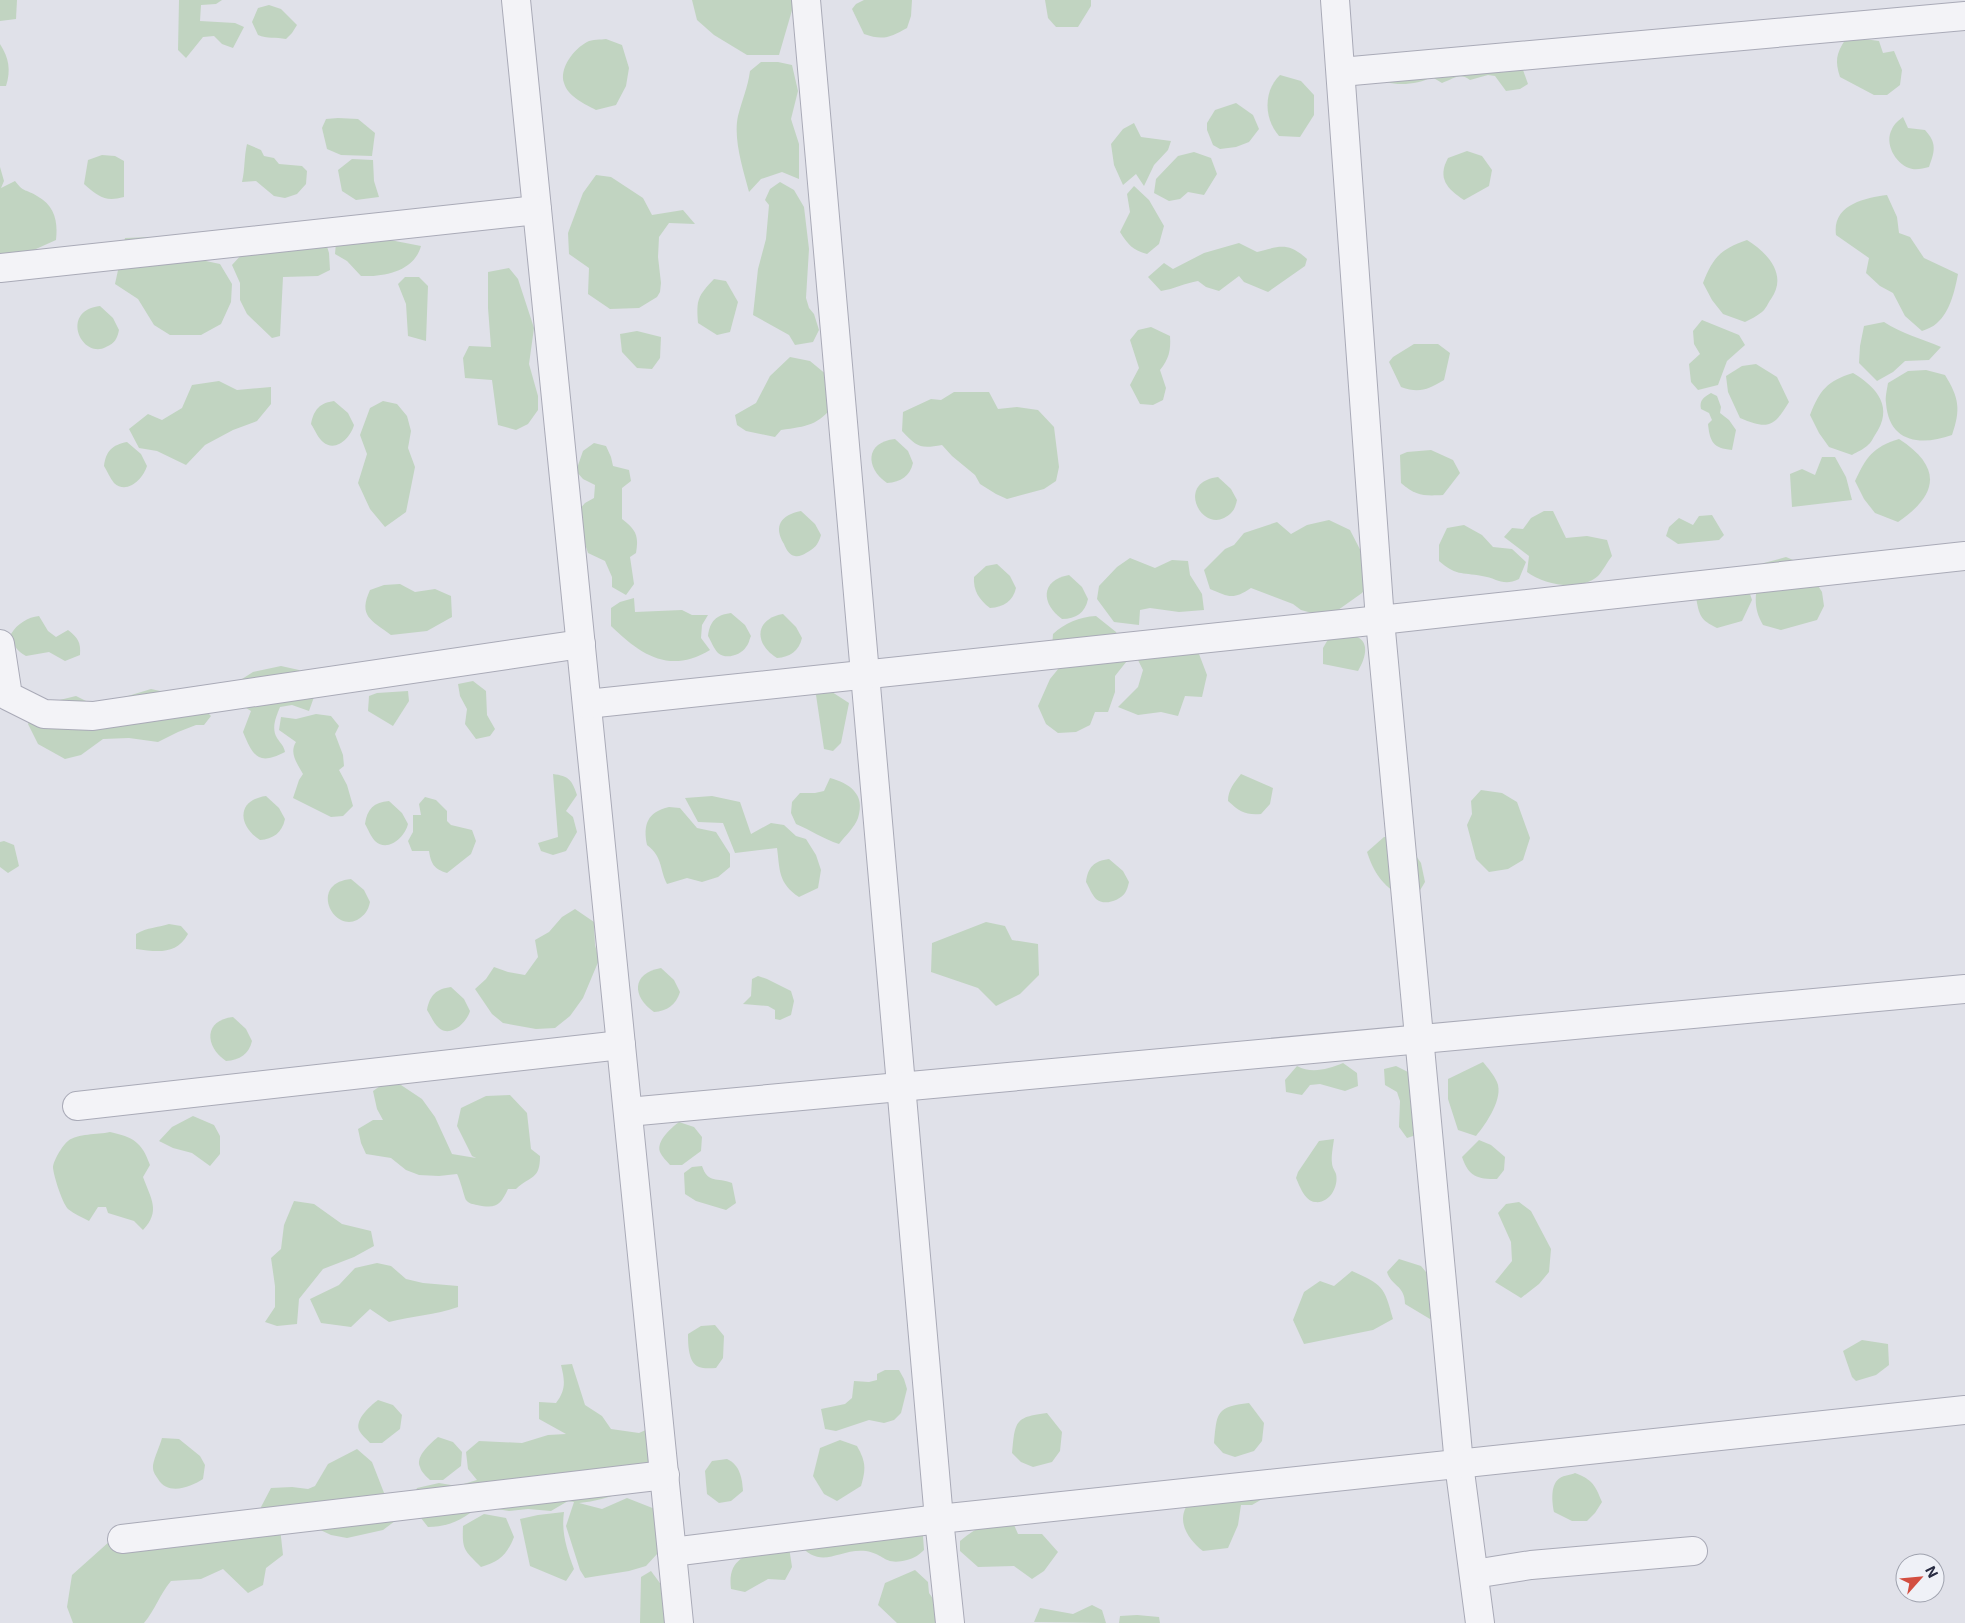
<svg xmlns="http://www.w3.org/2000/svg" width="1965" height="1623" font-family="Inter,sans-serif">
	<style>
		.green { fill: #c1d4c1 }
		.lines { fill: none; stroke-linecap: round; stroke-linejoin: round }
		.minor-casing { stroke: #a9aab7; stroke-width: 30 }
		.minor { stroke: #f3f3f7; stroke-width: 28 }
	</style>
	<rect width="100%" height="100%" fill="#e0e1e9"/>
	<g class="green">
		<path d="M0 0H17L16 19 0 21Z"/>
		<path d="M179 0H222L216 4 201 5 200 21 235 23 244 27 233 48 222 44 214 36 203 37 186 58 178 50Z"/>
		<path d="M692 0H795L779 55H747L714 35 697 20Z"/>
		<path d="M864 0H912L911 16 907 28C891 37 883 41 864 34L852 9 856 4Z"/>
		<path d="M1045 0H1091V6L1078 27H1056L1048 18Z"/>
		<path d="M269 5 281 9 297 25 292 33 286 39C276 37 267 39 258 35L252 22 258 8Z"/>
		<path d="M606 39 622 45 629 68 626 86 616 105 596 110C585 104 568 97 564 83 559 68 574 49 587 42 592 39 601 40 606 39Z"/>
		<path d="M1864 39 1879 41 1883 53 1894 51 1902 70 1900 85 1887 95H1874L1840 77C1835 61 1836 54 1845 40Z"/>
		<path d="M0 44C9 58 11 70 6 86H0Z"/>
		<path d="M1425 50H1434L1447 55 1509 59 1523 70 1528 84 1520 89 1506 91 1495 76 1488 75 1470 80C1459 72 1454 79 1442 83L1432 77C1420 84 1399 86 1387 82L1385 73Z"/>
		<path d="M761 62H778L792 65 798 91 791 119 799 144V179L782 172 761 179 749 192C743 169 733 139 738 116 742 100 748 87 750 71Z"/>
		<path d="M1280 75 1301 81 1314 95V115L1300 137 1279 136C1264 119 1263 91 1280 75Z"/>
		<path d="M1236 103 1253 115 1259 129 1249 142 1236 147 1220 149 1213 145 1207 130V123L1215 110Z"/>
		<path d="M1903 117 1908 128 1925 130C1937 143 1935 151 1929 167 1923 168 1916 171 1909 168 1895 163 1884 143 1892 129 1894 124 1899 120 1903 117Z"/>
		<path d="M338 118 358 119 375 133 372 156 341 155 327 149 322 128 326 119Z"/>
		<path d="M1134 123 1141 137 1171 141 1168 150 1154 165 1144 186 1136 174 1123 185 1114 165 1111 144 1123 129Z"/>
		<path d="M247 144 261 150 264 156 274 158 279 164 302 166 307 171 306 184 297 194 285 198 274 196 256 181 242 182C245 169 244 157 247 144Z"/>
		<path d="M1467 151 1482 156 1492 170 1489 186 1464 200C1447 189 1437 178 1448 158Z"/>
		<path d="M1194 152 1211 158 1217 174 1204 195 1188 192 1180 199 1169 201 1154 193 1156 179 1178 156Z"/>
		<path d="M102 155 115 156 124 161V197C105 202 99 197 84 184L88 160Z"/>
		<path d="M352 159 373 160 374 181 379 197 356 200 342 191 338 170Z"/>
		<path d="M0 167 4 181 1 188 15 181C24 193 26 189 37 196 55 206 58 221 56 240L36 249 17 261 0 263Z"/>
		<path d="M596 175 611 177 643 198 652 215 683 210 695 224 669 223 659 237 658 257 661 283 660 292 657 297 639 308 610 309 588 294 589 268 569 254 568 233 583 193Z"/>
		<path d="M780 182 794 190 804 207 809 249 806 298 809 308 814 314 819 330 813 342 795 345 789 335 753 315 758 269 766 239 769 205 765 200 770 189Z"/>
		<path d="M1134 186 1149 200 1164 226 1159 244 1147 254C1133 250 1128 245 1120 232L1130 212 1127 194Z"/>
		<path d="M1887 195 1897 217 1899 233 1910 237 1924 258 1958 274C1955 290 1950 312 1937 323 1933 327 1927 329 1922 331L1905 316 1893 293 1880 286 1866 273 1869 258 1836 235C1832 205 1864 198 1887 195Z"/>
		<path d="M338 219 385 239 421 246C414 272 383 277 361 276L347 261 335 254Z"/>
		<path d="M151 237 187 257 220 264 232 284 231 302 221 324 201 335H170L154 325 138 299 115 284 125 238Z"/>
		<path d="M325 240 329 253 330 270 318 276 283 277 280 336 272 338 247 314 240 300V283L232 265 243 253Z"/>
		<path d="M1747 240C1768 253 1788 275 1771 299 1768 303 1766 309 1762 312 1757 316 1751 319 1745 322L1723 314 1712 300 1703 283C1713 257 1721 249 1747 240Z"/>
		<path d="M1239 243 1257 252C1280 246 1288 242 1307 259L1305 266 1268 292 1244 282 1239 276 1219 291 1206 287 1198 281C1185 283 1174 289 1161 291L1148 277 1164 263 1173 269 1204 253Z"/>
		<path d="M509 268 518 279 534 328 529 364 538 396V410L528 424 516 430 498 425 492 380 465 378 463 358 469 346 491 347 488 308V272Z"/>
		<path d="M405 277H419L428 286 426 341 408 336 406 304 398 284Z"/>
		<path d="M714 279 726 281 738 302 730 332 717 335 698 323C696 299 698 296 714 279Z"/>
		<path d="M100 306 113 318 119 330C117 339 115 343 106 347 82 360 59 311 100 306Z"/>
		<path d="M1702 320 1739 335 1745 345 1727 361 1718 385 1698 390 1691 382 1689 364 1700 354 1694 344 1693 331Z"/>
		<path d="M1884 322C1901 333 1922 339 1941 347L1929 360 1905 361 1893 372 1877 381 1859 363 1860 346 1864 326Z"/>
		<path d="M1151 327 1170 336C1171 350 1169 359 1160 370L1166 388 1163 400 1153 405 1140 404 1130 385 1139 368 1130 340 1138 330Z"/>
		<path d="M637 331 661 337 660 358 652 369 637 368 622 352 620 334Z"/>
		<path d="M1414 344H1438L1450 353 1444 380C1428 389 1420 394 1401 387L1389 362 1393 357Z"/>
		<path d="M790 357 810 361 833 380 835 404C817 426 808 426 781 430L775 437 746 431 737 425 735 415 756 403 770 376Z"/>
		<path d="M1756 364 1777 377 1789 402C1774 427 1768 430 1740 418L1728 392 1726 376 1742 366Z"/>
		<path d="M1926 370 1945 375C1959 398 1961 409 1952 435 1921 446 1889 443 1886 403 1885 397 1887 390 1888 383L1908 371Z"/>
		<path d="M1853 373C1878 388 1894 408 1875 435 1873 438 1871 443 1868 445 1864 449 1857 452 1852 455L1829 447 1819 433 1810 415C1820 390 1827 381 1853 373Z"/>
		<path d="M219 381 237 390 271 387V404L257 421 233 430 205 445 186 465 157 451 139 448 129 429 148 414 162 420 182 408 192 385Z"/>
		<path d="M954 392H989L998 409 1017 407 1038 410 1054 427 1059 467 1056 481 1044 489 1007 499 996 494 980 484 975 475 952 456 942 445C920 449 917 447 902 431L903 412 931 399 941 400Z"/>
		<path d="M1711 393 1717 396 1721 407 1720 413 1729 420 1736 430 1732 450C1713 448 1710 442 1708 424L1712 420 1709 413 1701 409C1699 400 1704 397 1711 393Z"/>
		<path d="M334 401 348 413 354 425C351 437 336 453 323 442 318 438 315 430 311 424 314 409 320 403 334 401Z"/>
		<path d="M383 401 397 404 407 416 411 431 408 448 415 467 406 512 385 527 370 509 358 483 367 454 360 435 370 408Z"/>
		<path d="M895 439 908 451 913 463C910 476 901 482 887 483 865 468 865 442 895 439Z"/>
		<path d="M1899 439C1942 467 1939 494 1898 522L1875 513 1864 499 1855 481C1866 457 1873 447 1899 439Z"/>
		<path d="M127 442 141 454 147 466C143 479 127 495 114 483 110 478 107 471 104 466 106 451 112 445 127 442Z"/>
		<path d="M594 443 606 446 611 457 613 466 629 470 631 481 622 488V519C636 530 639 535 636 553L630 557 634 584 626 595 612 587V577L605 561 588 553 584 541 579 510 585 503 594 498 595 485 583 479 576 471 583 451Z"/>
		<path d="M1431 450 1453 460 1460 473 1443 495C1424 496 1416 496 1401 483L1400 455 1407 452Z"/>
		<path d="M1822 457H1835L1846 477 1852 500 1792 507 1790 474 1802 469 1815 475Z"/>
		<path d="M1218 477 1231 489 1237 500C1235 509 1233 513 1224 518 1200 530 1176 482 1218 477Z"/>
		<path d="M801 511 815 524 821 535C818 545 815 548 806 553 803 555 798 557 795 556 789 555 786 549 784 544 773 526 781 515 801 511Z"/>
		<path d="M1544 511H1553L1566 538 1587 536 1607 540 1612 556C1607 562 1603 571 1598 576 1580 592 1544 585 1527 572L1529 556 1504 537 1512 528 1523 529 1531 518Z"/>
		<path d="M1712 515 1724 535 1719 540 1678 544 1666 536 1669 527 1679 518 1693 525 1699 516Z"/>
		<path d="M1329 520 1350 530 1369 567 1371 581 1362 593 1331 615H1319L1301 610 1293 604 1251 588C1233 600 1229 597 1210 589L1204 570 1225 549 1234 545 1244 533 1277 522 1291 534 1307 525Z"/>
		<path d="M1464 525 1482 535 1493 547 1512 549 1526 562 1519 579C1503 587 1497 578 1482 576 1461 572 1456 576 1439 561V545L1447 528Z"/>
		<path d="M1786 557 1805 565 1822 592 1824 606 1817 620 1781 630 1763 625C1750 603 1757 586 1764 563Z"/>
		<path d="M1130 558 1155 568 1172 560 1188 561 1190 575 1202 594 1204 610 1179 612 1150 608 1140 610 1139 625 1114 622 1097 599 1099 586 1117 567Z"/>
		<path d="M997 564 1010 576 1016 588C1013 601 1004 607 990 608 979 600 973 590 974 577L986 566Z"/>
		<path d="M1069 575 1082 587 1088 599C1085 613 1076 619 1062 619 1041 604 1040 580 1069 575Z"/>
		<path d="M400 584 415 592 435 589 451 596 452 617 427 631 391 635C371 620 358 616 370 590L384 585Z"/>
		<path d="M1747 585 1752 600 1742 621 1717 628C1700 620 1699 615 1696 597Z"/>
		<path d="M634 598 635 612 682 610 692 615H708L702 625 701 638 710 650C670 674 642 656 611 626V608L620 602Z"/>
		<path d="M731 613 745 625 751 636C749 640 749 644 746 647 741 655 726 660 718 653 714 649 711 641 708 636 710 621 716 615 731 613Z"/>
		<path d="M783 614 796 627 802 638C799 651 790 657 777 658 754 644 754 619 783 614Z"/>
		<path d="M39 616 48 631 56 637 68 630C78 638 81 642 80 655L65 661 49 652 26 656C15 650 14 645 11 634 17 624 28 617 39 616Z"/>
		<path d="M1096 616 1116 632 1130 657 1115 676V692L1108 712H1095L1090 725 1076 732 1058 733 1046 724 1038 706 1050 679 1059 668 1052 647 1053 634C1065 623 1079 617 1096 616Z"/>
		<path d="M1146 634H1176L1199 654 1207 675 1202 697 1185 696 1178 716 1161 712 1138 715 1118 707 1138 687 1143 670 1138 660Z"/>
		<path d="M1330 636C1337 636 1348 634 1355 636 1372 642 1364 661 1358 671L1323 664V648Z"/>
		<path d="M281 666 299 670 314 697 309 711 292 705 280 707C276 717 271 728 277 738 281 744 284 746 285 752 258 766 253 756 243 732L251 711 241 705 242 679 253 672Z"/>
		<path d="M473 681 486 691 487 715 495 729 490 736 476 739 465 724 467 709 460 696 458 684Z"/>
		<path d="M828 685 832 692 849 703 841 743 833 751 824 749 816 695H806L807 688Z"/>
		<path d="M151 689 193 698 211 716 204 725H196L178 732 158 742 129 738 103 739 81 755 65 759 38 744 28 724 35 706 76 696 92 704 128 696Z"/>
		<path d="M408 691 409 701 393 726 368 711 369 696 377 693Z"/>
		<path d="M316 714 331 716 339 726 335 734 343 755 344 766 339 770 347 785 353 806 343 816 331 817 293 798 299 780 303 774C297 763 289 753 296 742L279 730 281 717 296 719Z"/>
		<path d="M553 774C569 776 572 780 577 795L566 811 573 817 577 832 566 851 553 855 541 851 538 843 558 837Z"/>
		<path d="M1241 774 1273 788 1270 804 1261 814C1245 815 1240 812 1228 801 1228 790 1234 783 1241 774Z"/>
		<path d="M830 778C849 783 866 794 858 818 855 827 845 836 839 844 823 839 811 830 796 824L791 813 792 802 800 793H815L824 791Z"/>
		<path d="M1481 790 1502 793 1517 802 1530 838 1523 860 1508 869 1489 872 1476 859 1467 825 1472 814 1471 801Z"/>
		<path d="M266 796 279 808 285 819C282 833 273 839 260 840 237 825 237 800 266 796Z"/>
		<path d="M712 796 740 802 751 834 771 823 784 825 796 836 806 839 816 855 821 870 818 888 799 897C778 883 780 870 777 848L735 853 723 823 698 822 685 798Z"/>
		<path d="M425 797 436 800 447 811V821L451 825 472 830 476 841 471 854 447 873C434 869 431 864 429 851H412L408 841 413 832V815H421L419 804Z"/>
		<path d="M389 801 402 813 408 824C405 837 388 853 375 841 371 837 368 829 365 824 367 809 374 802 389 801Z"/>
		<path d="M669 807 680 808 697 828 716 832 730 854V867L718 877 702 882 687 878 667 884C659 868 663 857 647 845 643 825 647 812 669 807Z"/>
		<path d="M1402 836 1421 863 1425 882 1419 892 1401 896C1382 885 1374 873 1367 852L1384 837Z"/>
		<path d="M4 841 14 845 19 866 8 873 0 867V842Z"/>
		<path d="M1109 859 1123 871 1129 882C1128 886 1127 890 1125 893 1119 901 1104 906 1096 899 1092 895 1089 887 1086 882 1088 867 1094 861 1109 859Z"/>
		<path d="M351 879 364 890 370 902C368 911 365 915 357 920 332 932 309 883 351 879Z"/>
		<path d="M575 909 594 922 595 945 599 960 583 998 570 1016 555 1028 536 1029 503 1023 492 1014 475 989 486 979 494 967 508 972 525 975 538 957 535 940 549 932 562 917Z"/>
		<path d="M986 922 1005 926 1012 940 1038 944 1039 975 1020 994 996 1006 978 988 931 972 932 943Z"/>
		<path d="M169 924 181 926 188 934C176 955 158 952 136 949V934C148 927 157 928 169 924Z"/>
		<path d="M661 968 674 980 680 992C676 1005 667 1011 654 1012 632 997 631 973 661 968Z"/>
		<path d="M758 976 767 979 791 991 794 1001 791 1015 780 1020 775 1019V1010L768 1006 743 1004 751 996 752 979Z"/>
		<path d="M451 987 464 999 470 1011C467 1022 451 1038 439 1028 434 1024 431 1016 427 1010 430 995 436 989 451 987Z"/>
		<path d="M233 1017 246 1029 252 1041C249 1054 240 1060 226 1061 204 1046 204 1020 233 1017Z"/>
		<path d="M1483 1062C1488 1068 1494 1075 1497 1082 1504 1098 1486 1124 1476 1136L1458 1130 1448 1099V1079Z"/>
		<path d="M1343 1063 1357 1073 1358 1086 1345 1091 1320 1084 1310 1085 1302 1095 1286 1092 1285 1080 1297 1066C1312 1074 1328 1069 1343 1063Z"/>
		<path d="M1396 1066 1412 1074 1419 1134 1407 1138 1399 1127 1400 1101 1397 1092 1385 1085 1384 1069Z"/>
		<path d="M383 1084 401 1085 422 1099 435 1117 452 1154 476 1158 472 1156 457 1126 461 1108 486 1096 510 1095 527 1113 531 1149 540 1156C540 1180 531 1175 516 1189H508C500 1206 496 1209 477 1205 473 1204 469 1204 466 1200 465 1199 460 1179 457 1174L439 1176 419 1175 406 1170 391 1158 366 1154 361 1143 358 1129 373 1120H383L377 1109 373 1091Z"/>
		<path d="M193 1116 214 1125 220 1136V1154L210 1166 192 1153 173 1148 159 1141 172 1127Z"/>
		<path d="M679 1122 694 1127 702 1137 701 1151 682 1165H670C667 1161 662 1157 660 1152 656 1141 671 1128 679 1122Z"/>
		<path d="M110 1132C133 1137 142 1142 150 1165L143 1177C151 1199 161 1211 143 1230L134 1221 108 1213 106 1207H98L89 1221C82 1217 74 1214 68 1209 62 1202 54 1177 53 1168 53 1161 62 1146 68 1141 78 1133 97 1135 110 1132Z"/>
		<path d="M1334 1139C1333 1147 1331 1156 1332 1163 1332 1167 1335 1171 1336 1174 1339 1187 1329 1204 1315 1202 1305 1201 1300 1187 1296 1178L1298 1172 1319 1141Z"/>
		<path d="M1479 1140 1491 1145 1505 1157 1504 1170 1497 1179C1477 1179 1469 1177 1462 1157Z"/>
		<path d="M702 1166C708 1184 717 1177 732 1183L736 1203 726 1210 696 1201 685 1194 684 1173 692 1167Z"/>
		<path d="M294 1201 314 1204 342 1224 371 1231 374 1246 354 1257 323 1269 299 1299 297 1324 277 1326 265 1322 275 1307V1286L271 1258 281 1249 284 1225Z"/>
		<path d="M1519 1202 1531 1211 1551 1249 1549 1272 1539 1284 1521 1298 1495 1282 1512 1261 1511 1242 1498 1213 1506 1204Z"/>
		<path d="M1399 1259 1421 1266 1431 1278 1443 1311 1430 1319 1405 1304C1405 1285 1391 1286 1387 1272Z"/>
		<path d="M377 1263 391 1266 406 1279 423 1283 458 1286V1307C435 1315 412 1316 389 1322L370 1309 351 1327 321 1323 310 1299 339 1285 355 1268Z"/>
		<path d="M1352 1271C1383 1285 1384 1286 1393 1319L1373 1330 1304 1344 1293 1320 1304 1292 1320 1281 1334 1286Z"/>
		<path d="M715 1325 724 1336 723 1358 716 1368C711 1368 704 1369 699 1367 688 1363 688 1343 688 1334L701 1326Z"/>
		<path d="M1862 1340 1888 1344 1889 1365 1876 1375 1856 1381 1852 1377 1843 1351Z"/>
		<path d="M572 1364 585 1405 602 1416 611 1429 639 1433 648 1429 647 1449 665 1475C634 1487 611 1500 579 1503L602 1509 627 1498 655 1509 658 1553 646 1566 629 1571 585 1578 580 1570 566 1526 574 1502 568 1501 551 1511 528 1509 509 1511 478 1506C464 1520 447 1527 428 1527L410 1504 417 1488 439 1483 457 1486 477 1480 468 1469 466 1452 479 1441 522 1443 548 1435 566 1434 539 1419V1402L556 1403C566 1390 565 1381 561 1365Z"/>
		<path d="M885 1370H899L904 1379 907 1389 901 1413 894 1420 884 1423 869 1420 836 1431 825 1429 821 1409 845 1404 852 1398 854 1381 869 1382 877 1380V1374Z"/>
		<path d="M378 1400 393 1405 402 1415 400 1429 382 1443H370C367 1439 361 1435 359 1430 355 1419 370 1406 378 1400Z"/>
		<path d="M1249 1403 1264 1423 1262 1441 1254 1451 1235 1457 1223 1453 1214 1443C1217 1412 1216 1407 1249 1403Z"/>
		<path d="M1047 1413 1062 1432 1060 1451 1052 1462 1033 1467 1021 1462 1012 1453C1015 1422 1014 1417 1047 1413Z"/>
		<path d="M438 1437 453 1442 462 1452 461 1466 443 1480H430C427 1477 421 1472 420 1467 415 1456 431 1443 438 1437Z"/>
		<path d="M162 1438 179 1439 200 1456 205 1465 203 1479C191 1487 168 1496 158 1479 156 1476 153 1472 153 1468 152 1462 160 1446 162 1438Z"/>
		<path d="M840 1440 857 1446C866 1462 866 1469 861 1486L837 1501 824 1494 813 1476 820 1448Z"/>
		<path d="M357 1449 372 1462 395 1521 383 1530 347 1538 331 1535 312 1526H268L261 1507 271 1488 292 1487 308 1489 315 1486 328 1464Z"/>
		<path d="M727 1459C740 1465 742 1478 743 1491L731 1501 719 1503 707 1494 705 1471 712 1461Z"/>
		<path d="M1575 1473C1593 1480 1595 1485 1602 1502L1595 1513 1587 1521H1572L1554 1512C1552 1502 1550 1484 1560 1478 1564 1475 1571 1475 1575 1473Z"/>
		<path d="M1264 1498 1252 1505H1241L1238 1525 1228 1548 1203 1551C1190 1541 1177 1524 1186 1507Z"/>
		<path d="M564 1512C561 1532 567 1550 574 1569L566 1581 530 1566 520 1519 538 1515Z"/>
		<path d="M484 1514 506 1518 514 1537C507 1555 499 1562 481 1567 464 1550 462 1550 463 1526Z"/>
		<path d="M1011 1518 1018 1534H1042L1058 1552 1044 1571 1032 1579 1014 1566 978 1567 960 1551V1541C975 1528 991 1521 1011 1518Z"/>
		<path d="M922 1522 924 1550C918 1556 914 1558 907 1560 884 1566 885 1554 866 1551 837 1548 822 1572 798 1543Z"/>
		<path d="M280 1528 283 1555 266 1568 263 1585 248 1593 223 1569 201 1579 171 1581C160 1594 155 1610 144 1623H73L67 1607 72 1575 110 1541Z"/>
		<path d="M789 1547 792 1567 785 1580 768 1579 745 1592 731 1589C726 1550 760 1553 789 1547Z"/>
		<path d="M915 1570 928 1582 929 1593 950 1623H897L878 1605 885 1583Z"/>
		<path d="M651 1571 668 1594 674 1623H640L641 1577Z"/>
		<path d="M1092 1605 1102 1610 1106 1623 1034 1622 1040 1608 1073 1614Z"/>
		<path d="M1137 1615 1159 1617 1160 1623H1119L1120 1616Z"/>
	</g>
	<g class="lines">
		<defs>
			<g id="minor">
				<path d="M516 0 679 1623"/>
				<path d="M806 0 939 1519 950 1623"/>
				<path d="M1335 0 1380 620 1459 1464 1480 1623"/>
				<path d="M1341 72 1965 16"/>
				<path d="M0 268 537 210"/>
				<path d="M0 644 8 696 44 714 93 716 581 644"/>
				<path d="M587 704 1380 620 1965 556"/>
				<path d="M77 1106 621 1045"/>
				<path d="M628 1112 1965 989"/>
				<path d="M122 1539 665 1475"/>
				<path d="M672 1552 939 1519 1965 1410"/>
				<path d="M1474 1574 1531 1565 1693 1551"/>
			</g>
		</defs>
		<use href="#minor" class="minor-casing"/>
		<use href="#minor" class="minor"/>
	</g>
	<g transform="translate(1920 1578) rotate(63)"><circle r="24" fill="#eff1f7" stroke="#9fa2ae"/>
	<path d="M0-4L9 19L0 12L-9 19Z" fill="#d34e40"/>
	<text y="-8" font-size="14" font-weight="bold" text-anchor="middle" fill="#282b41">N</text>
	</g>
</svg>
